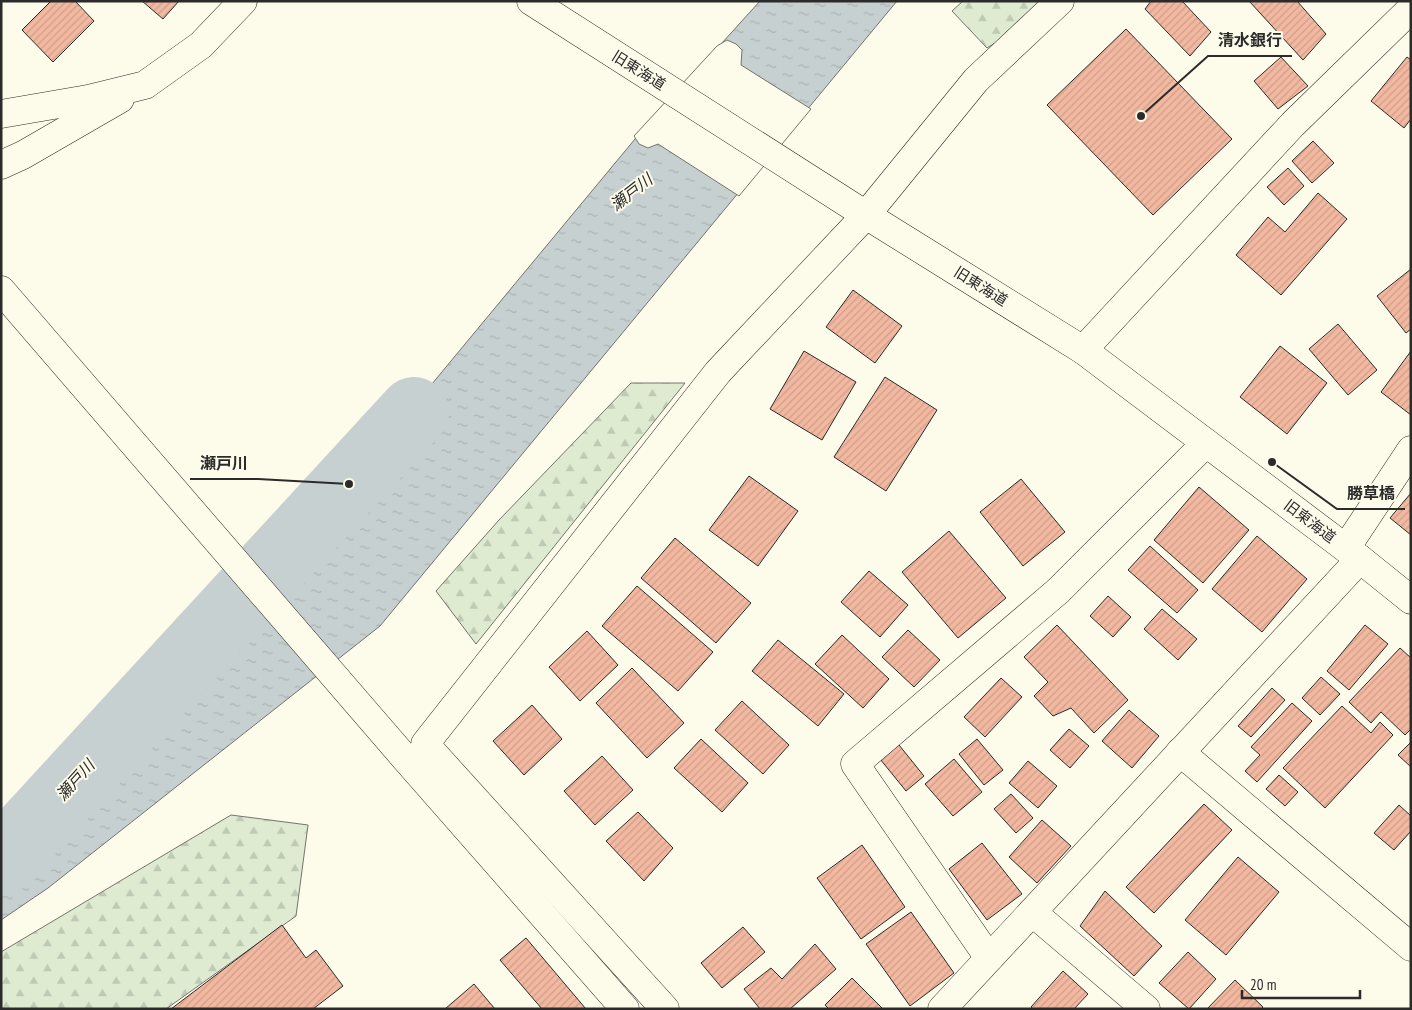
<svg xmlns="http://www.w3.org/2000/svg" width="1412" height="1010" font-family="'PT Sans Narrow','Noto Sans JP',sans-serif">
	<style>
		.forest { fill: url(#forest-firs); stroke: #74746e }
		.water { fill: url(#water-ripples); stroke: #74746e }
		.pier { fill: #fdfbea; stroke: #74746e }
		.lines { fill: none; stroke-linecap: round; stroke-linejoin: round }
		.river { stroke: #c7d0d0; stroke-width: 70 }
		.building { fill: url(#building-hatch); stroke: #2b2b2b }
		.street-casing { stroke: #2b2b2b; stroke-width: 29 }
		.secondary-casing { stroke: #2b2b2b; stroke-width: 29 }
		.street { stroke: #fdfbea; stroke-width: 28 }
		.secondary { stroke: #fdfbea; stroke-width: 28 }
		.labels { text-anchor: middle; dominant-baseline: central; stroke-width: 4; stroke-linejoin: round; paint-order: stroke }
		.street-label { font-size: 15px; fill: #2b2b2b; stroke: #fdfbea }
		.water-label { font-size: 16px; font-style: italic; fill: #2b2b2b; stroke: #fdfbea }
		.leader { fill: none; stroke: #2b2b2b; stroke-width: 2 }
		.callout-dot { fill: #2b2b2b; stroke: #fdfbea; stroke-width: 2 }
		.callout-label { font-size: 16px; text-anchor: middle; font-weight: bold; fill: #2b2b2b; stroke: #fdfbea; stroke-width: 4; stroke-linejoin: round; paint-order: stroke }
	</style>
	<defs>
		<pattern id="forest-firs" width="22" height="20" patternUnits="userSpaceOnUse" patternTransform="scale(1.25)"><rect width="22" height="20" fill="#deebd1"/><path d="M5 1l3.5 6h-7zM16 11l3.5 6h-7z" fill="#bfcab4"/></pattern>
		<pattern id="water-ripples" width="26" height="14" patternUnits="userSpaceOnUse" patternTransform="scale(1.25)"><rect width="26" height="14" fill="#c7d0d0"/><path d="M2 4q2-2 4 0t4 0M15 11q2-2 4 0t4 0" fill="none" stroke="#abb3b3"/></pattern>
		<pattern id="building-hatch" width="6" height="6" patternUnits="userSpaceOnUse" patternTransform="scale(1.25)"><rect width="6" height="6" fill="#f2b8a0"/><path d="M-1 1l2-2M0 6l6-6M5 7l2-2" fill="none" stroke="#d09e8a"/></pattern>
	</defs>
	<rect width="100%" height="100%" fill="#fdfbea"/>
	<g class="forest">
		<path d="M963 1H1062L987 48 952 11Z"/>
		<path d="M631 383H685L476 644 436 591 499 520Z"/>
		<path d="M231 815 308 825 296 916 166 1009H1V952Z"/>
	</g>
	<path class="water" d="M760 1H897L380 626 48 888 1 920V833L85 770 349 484 635 139Z"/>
	<path class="pier" d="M727 40 736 44 742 50 741 65 811 109 739 196 658 144 648 148 639 144 634 136 717 46Z"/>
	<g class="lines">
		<path class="river" d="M1 861 414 412"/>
	</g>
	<g class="building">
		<path d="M51 1H75L94 21 53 62 22 30Z"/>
		<path d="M142 1H179L163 19Z"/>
		<path d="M1151 1H1182L1211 32 1190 56 1145 9Z"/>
		<path d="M1249 1H1297L1326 34 1303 60Z"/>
		<path d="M1126 29 1232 139 1153 215 1047 105Z"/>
		<path d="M1281 57 1308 86 1278 109 1254 81Z"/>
		<path d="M1407 57 1411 60V119L1404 128 1371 101Z"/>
		<path d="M1313 141 1334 163 1312 183 1292 161Z"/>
		<path d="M1288 168 1304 186 1284 205 1267 187Z"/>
		<path d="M1318 193 1347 219 1281 295 1236 255 1268 217 1285 232Z"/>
		<path d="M1411 269V329L1406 333 1377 296Z"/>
		<path d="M853 290 902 326 875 363 826 327Z"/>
		<path d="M1338 324 1377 370 1348 395 1309 349Z"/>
		<path d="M1280 346 1327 383 1287 434 1240 397Z"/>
		<path d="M804 351 856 382 822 440 770 409Z"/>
		<path d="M1411 351V415L1381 392Z"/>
		<path d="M885 377 937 410 886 491 834 457Z"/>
		<path d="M749 476 798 511 758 566 709 530Z"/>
		<path d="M1021 479 1065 532 1023 566 980 512Z"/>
		<path d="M1199 487 1249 530 1203 583 1154 540Z"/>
		<path d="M1411 493V535L1390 518Z"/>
		<path d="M949 531 1006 598 958 638 902 572Z"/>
		<path d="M1257 536 1307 579 1262 632 1212 589Z"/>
		<path d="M675 538 751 603 716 643 641 578Z"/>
		<path d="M1150 546 1198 590 1177 613 1128 570Z"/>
		<path d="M869 571 908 605 880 637 841 602Z"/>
		<path d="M637 586 713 652 678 691 602 626Z"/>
		<path d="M1108 596 1131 617 1113 637 1090 616Z"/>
		<path d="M1162 609 1197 639 1178 660 1144 629Z"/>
		<path d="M1057 625 1128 700 1094 733 1071 708 1053 716 1034 696 1048 682 1024 657Z"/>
		<path d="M1365 625 1388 644 1349 690 1327 671Z"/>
		<path d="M908 630 940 660 914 687 882 657Z"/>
		<path d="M587 631 618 665 580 701 549 667Z"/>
		<path d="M842 635 889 679 863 708 815 664Z"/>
		<path d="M778 640 844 694 818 726 752 671Z"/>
		<path d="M1400 648 1411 658V729L1405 735 1381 712 1371 723 1349 702Z"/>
		<path d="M632 668 684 723 647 758 596 703Z"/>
		<path d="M1321 677 1340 694 1320 715 1302 698Z"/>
		<path d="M1001 678 1022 697 985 737 964 717Z"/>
		<path d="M1272 688 1285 700 1251 737 1238 726Z"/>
		<path d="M742 701 789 745 763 774 715 730Z"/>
		<path d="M1292 703 1312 721 1257 782 1245 771 1260 755 1251 747Z"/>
		<path d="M532 705 562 739 524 775 493 741Z"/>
		<path d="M1342 706 1371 733 1380 722 1393 735 1325 808 1283 768Z"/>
		<path d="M1129 710 1159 736 1132 768 1102 741Z"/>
		<path d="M1069 729 1089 746 1070 768 1050 750Z"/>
		<path d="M701 739 748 783 722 812 674 768Z"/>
		<path d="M977 739 1003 770 984 785 959 754Z"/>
		<path d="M1411 742V767L1398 755Z"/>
		<path d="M899 745 924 776 906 791 880 759Z"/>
		<path d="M602 756 633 790 595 825 564 791Z"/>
		<path d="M954 759 982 792 953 816 925 784Z"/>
		<path d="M1028 761 1057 786 1038 808 1009 783Z"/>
		<path d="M1279 775 1298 792 1285 806 1266 789Z"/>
		<path d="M1011 794 1033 818 1016 833 994 809Z"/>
		<path d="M1204 804 1232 830 1154 913 1126 887Z"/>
		<path d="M1399 805 1411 816V831L1394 850 1374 833Z"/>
		<path d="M638 812 673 848 644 881 606 841Z"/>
		<path d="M1042 820 1071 846 1037 883 1009 857Z"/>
		<path d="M982 843 1022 894 987 920 949 869Z"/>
		<path d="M862 845 905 907 861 939 817 878Z"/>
		<path d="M1238 857 1279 892 1226 955 1185 920Z"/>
		<path d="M1105 891 1162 946 1134 976 1080 926Z"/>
		<path d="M911 912 954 973 910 1006 866 944Z"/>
		<path d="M282 925 306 958 316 950 343 986 313 1009H171Z"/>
		<path d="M743 927 765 952 722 988 701 963Z"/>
		<path d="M526 938 586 1009H542L500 960Z"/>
		<path d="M815 944 836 969 790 1009H760L744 989 771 968 782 979Z"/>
		<path d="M1188 952 1216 979 1189 1009 1159 983Z"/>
		<path d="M1063 971 1088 994 1074 1009H1033L1031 1007Z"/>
		<path d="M852 978 883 1009H829L825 1005Z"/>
		<path d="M1235 980 1263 1007 1261 1009H1207Z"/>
		<path d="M474 984 495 1009H445Z"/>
	</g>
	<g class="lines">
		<defs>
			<g id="street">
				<path d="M1 114 88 99 145 85 201 45 243 1"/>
				<path d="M1 165 23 155 120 99"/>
				<path d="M1 290 404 757 625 1009"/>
				<path d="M1083 350 1293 124 1411 9"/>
				<path d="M1346 548 1411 450"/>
				<path d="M1180 752 1411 947"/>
				<path d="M1032 912 1146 1009"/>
				<path d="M989 958 855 764 1058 591 1206 443"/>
				<path d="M665 1009 425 744 718 372 866 215 976 80 1060 1"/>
				<path d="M942 1009 1360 559"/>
			</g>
			<path id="secondary" d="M531 1 866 215 1083 350 1360 559 1411 600"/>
		</defs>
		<use href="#street" class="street-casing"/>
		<use href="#secondary" class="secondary-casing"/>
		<use href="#street" class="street"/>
		<use href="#secondary" class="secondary"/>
	</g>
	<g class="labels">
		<g class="street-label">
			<text transform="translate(639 70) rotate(32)">旧東海道</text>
			<text transform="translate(981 286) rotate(32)">旧東海道</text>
			<text transform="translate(1310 521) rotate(37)">旧東海道</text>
		</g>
		<g class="water-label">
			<text transform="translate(631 192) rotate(-38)">瀬戸川</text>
			<text transform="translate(75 780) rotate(-48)">瀬戸川</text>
		</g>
	</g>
	<path class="leader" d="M1141 116L1208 56H1292M349 484L258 479H190M1272 462L1337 509H1405"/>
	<g class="callout-dot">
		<circle cx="1141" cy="116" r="5"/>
		<circle cx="349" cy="484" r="5"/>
		<circle cx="1272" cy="462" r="5"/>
	</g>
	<g class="callout-label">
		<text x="1250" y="46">清水銀行</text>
		<text x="224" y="469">瀬戸川</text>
		<text x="1371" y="499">勝草橋</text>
	</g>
	<rect width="1412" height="1010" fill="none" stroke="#2b2b2b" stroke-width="5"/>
	<path d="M1242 990v8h118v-8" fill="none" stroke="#2b2b2b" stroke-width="2.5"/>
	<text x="1250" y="990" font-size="15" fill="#2b2b2b" stroke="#fdfbea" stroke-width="4" paint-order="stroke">20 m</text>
</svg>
